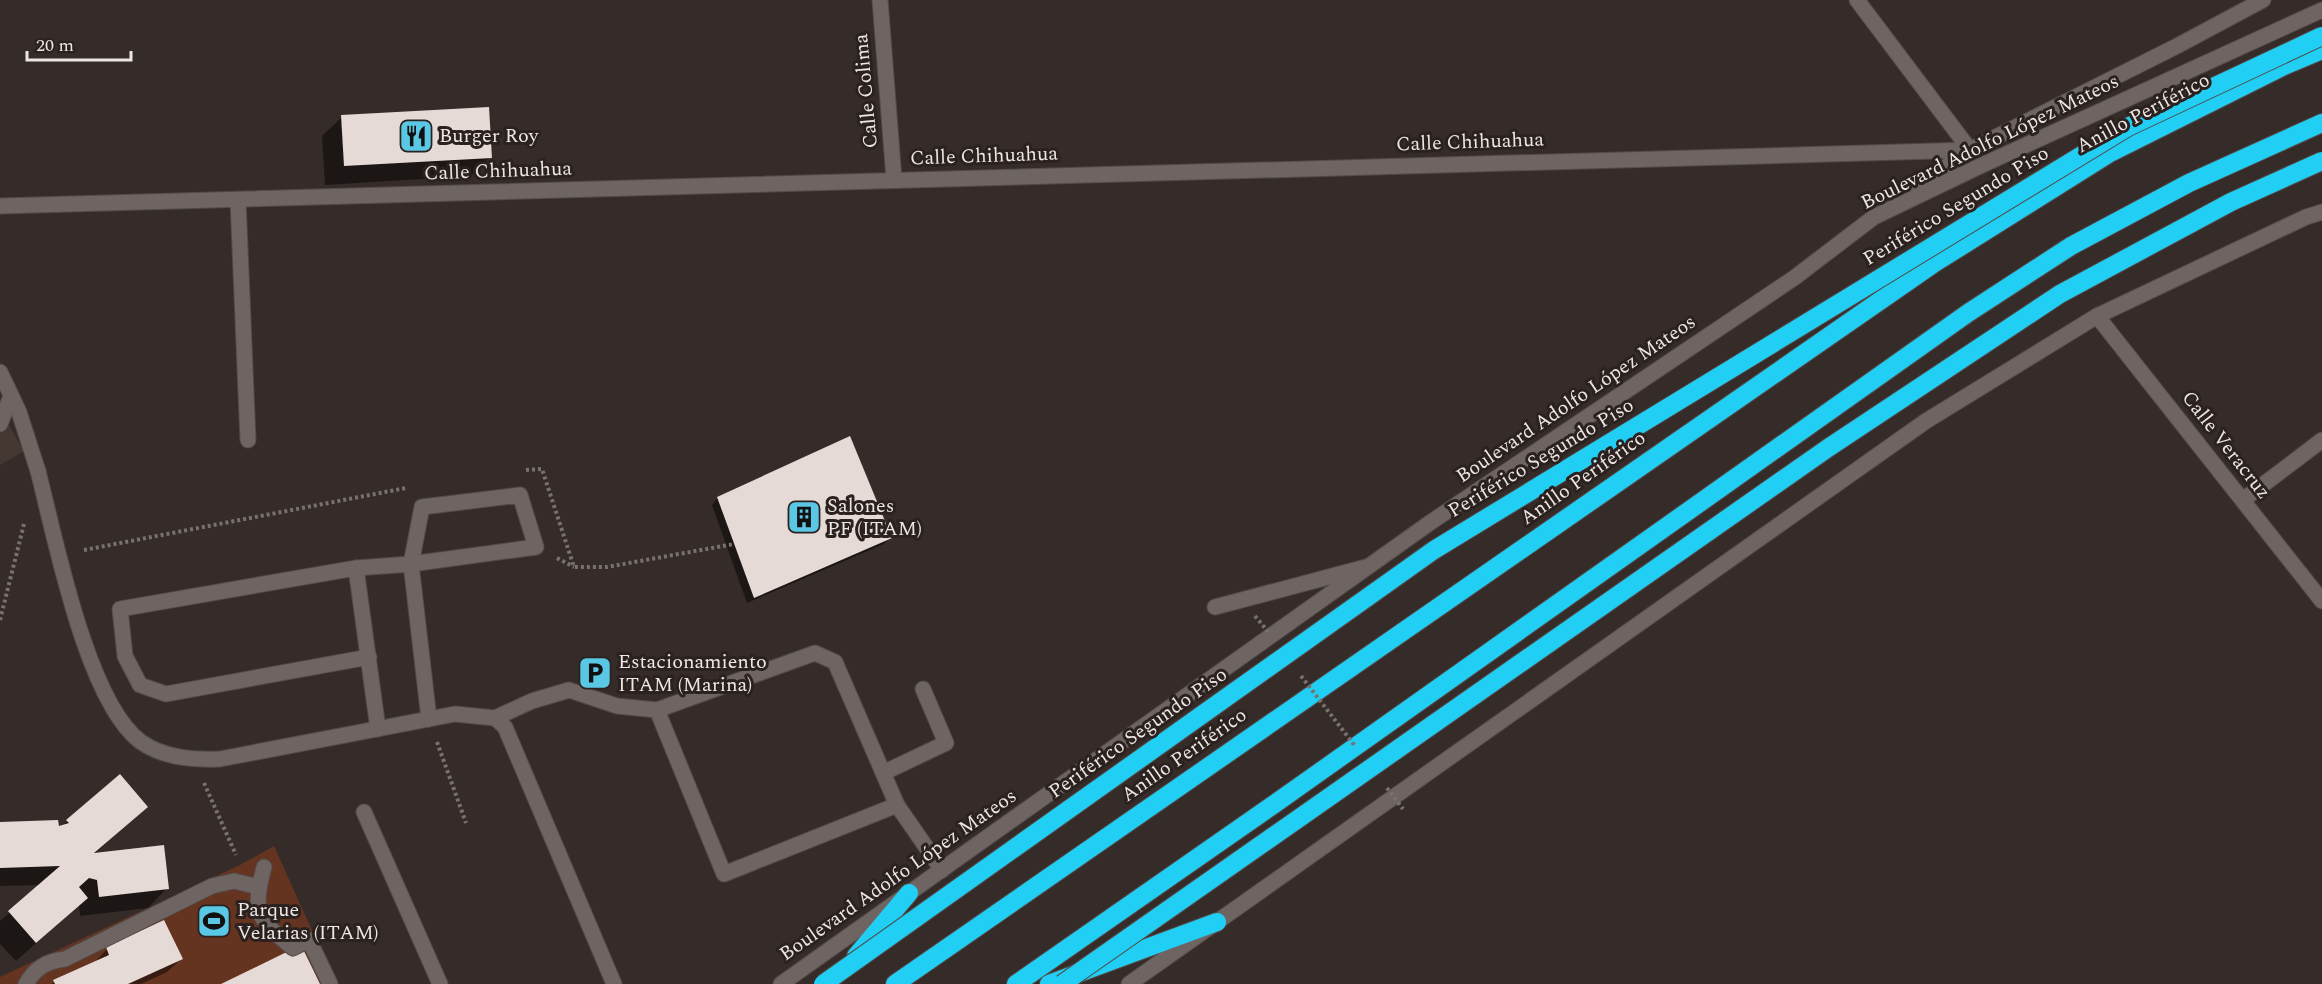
<svg xmlns="http://www.w3.org/2000/svg" width="2322" height="984" font-family="Spectral,serif">
	<style>
		.built { fill: #453731 }
		.green { fill: #643420 }
		.shadow { fill: #0007 }
		.building { fill: #e6dad6 }
		.lines { fill: none; stroke-linecap: round; stroke-linejoin: round }
		.lane-casing { stroke: #524b49; stroke-width: 17 }
		.street-casing { stroke: #524b49; stroke-width: 17 }
		.secondary-casing { stroke: #524b49; stroke-width: 17 }
		.highway-casing { stroke: #524b49; stroke-width: 20 }
		.path { stroke: #78716e; stroke-width: 4; stroke-dasharray: 3 3; stroke-linecap: butt }
		.lane { stroke: #6e6461; stroke-width: 15 }
		.street { stroke: #6e6461; stroke-width: 15 }
		.secondary { stroke: #6e6461; stroke-width: 15 }
		.highway { stroke: #21cff5; stroke-width: 18 }
		.highway-bridge-casing { stroke: #524b49; stroke-width: 20; stroke-linecap: butt }
		.path-bridge { stroke: #78716e; stroke-width: 4; stroke-dasharray: 3 3; stroke-linecap: butt }
		.highway-bridge { stroke: #21cff5; stroke-width: 18 }
		.labels { text-anchor: middle; dominant-baseline: central; stroke-width: 6; stroke-linejoin: round; paint-order: stroke }
		.street-label { font-size: 20px; fill: #ece6e4; stroke: #2b221f }
		.poi-label { font-size: 20px; fill: #ece6e4; stroke: #2b221f; text-anchor: start }
	</style>
	<rect width="100%" height="100%" fill="#352c29"/>
	<path class="built" d="M0 410 24 451 0 465Z"/>
	<path class="green" d="M274 846 336 984H0V977L240 865Z"/>
	<g class="shadow">
		<path d="M342 117 490 157 471 176 325 185 322 136Z"/>
		<path d="M718 498 890 537 884 544 747 603 712 505Z"/>
		<path d="M120 776 146 807 93 855 167 888 148 908 80 916 79 905 16 961 0 944V921L41 885 0 886V824L61 827Z"/>
		<path d="M164 922 181 959 167 972 141 984H51L94 963 107 949Z"/>
	</g>
	<g class="building">
		<path d="M489 107 492 158 344 166 341 115Z"/>
		<path d="M850 436 892 538 754 598 717 497Z"/>
		<path d="M120 774 148 807 94 853 164 845 169 889 99 897 97 880 89 878 79 887 88 898 36 943 8 911 60 866 0 868V822L58 820 59 826 69 823 66 820Z"/>
		<path d="M164 920 183 959 128 984H55L53 980 109 955 106 947Z"/>
		<path d="M301 945 320 984H221Z"/>
	</g>
	<g class="lines">
		<defs>
			<g id="lane">
				<path d="M0 424 11 396"/>
				<path d="M38 471C55 537 87 703 141 742 164 758 193 760 220 759L455 714 495 718 505 727 614 984"/>
				<path d="M356 568 378 729"/>
				<path d="M1215 607 1366 567"/>
				<path d="M369 657 166 694 140 685 125 656 120 609 356 568 411 564 536 547 520 495 422 507 411 564 429 719"/>
				<path d="M657 710 724 874 897 805"/>
				<path d="M495 718 532 701 569 690 617 706 657 710 815 653 835 662 897 805 942 870"/>
				<path d="M883 773 946 743 923 689"/>
			</g>
			<g id="street">
				<path d="M880 0 894 179"/>
				<path d="M1857 0 1970 150"/>
				<path d="M238 200 248 440"/>
				<path d="M0 206 1970 150"/>
				<path d="M2097 316 2322 601"/>
				<path d="M0 372 19 412 38 471"/>
				<path d="M2243 500 2322 440"/>
				<path d="M364 812 440 984"/>
				<path d="M264 867C252 914 257 918 293 948L309 940 330 984"/>
				<path d="M26 984C35 968 47 961 65 959L212 886 234 881 259 887"/>
			</g>
			<g id="secondary">
				<path d="M1913 190 1970 150 2177 46 2263 0"/>
				<path d="M781 984 1431 522 1794 278 1874 217 1980 166 2322 10"/>
				<path d="M1129 984 1926 421 2097 316 2306 217 2322 212"/>
			</g>
			<g id="highway">
				<path d="M856 956 909 893"/>
				<path d="M895 984 1933 264 2110 153 2284 66 2322 50"/>
				<path d="M1016 984 1273 805 1968 313 2071 246 2189 183 2322 123"/>
				<path d="M1049 984 1217 922"/>
			</g>
		</defs>
		<use href="#lane" class="lane-casing"/>
		<use href="#street" class="street-casing"/>
		<use href="#secondary" class="secondary-casing"/>
		<use href="#highway" class="highway-casing"/>
		<g class="path">
			<path d="M526 470 542 469 574 567H607L734 544"/>
			<path d="M84 550 406 488"/>
			<path d="M557 558 574 567"/>
			<path d="M0 620 24 524"/>
			<path d="M437 742 466 823"/>
			<path d="M204 783 236 855"/>
		</g>
		<use href="#lane" class="lane"/>
		<use href="#street" class="street"/>
		<use href="#secondary" class="secondary"/>
		<use href="#highway" class="highway"/>
		<defs>
			<g id="highway-bridge">
				<path d="M823 984 1434 550 2128 127 2322 36"/>
				<path d="M1062 984 1828 448 2060 294 2231 202 2322 161"/>
			</g>
		</defs>
		<use href="#highway-bridge" class="highway-bridge-casing"/>
		<g class="path-bridge">
			<path d="M1255 616 1270 634"/>
			<path d="M1301 676 1355 746"/>
			<path d="M1387 788 1403 809"/>
		</g>
		<use href="#highway-bridge" class="highway-bridge"/>
	</g>
	<defs>
		<symbol id="restaurant-square" viewBox="-11 -11 22 22"><rect x="-9" y="-9" width="18" height="18" rx="4" fill="#5ac8e5" stroke="#2b221f"/><path d="M-5-6h1v4h1v-4h1v4h1v-4h1v5L-1.5 .5V6h-2V.5L-5-1ZM5-6V6H3V1.5H1.5Q1.5-4 5-6Z" fill="#111"/></symbol>
		<symbol id="building-square" viewBox="-11 -11 22 22"><rect x="-9" y="-9" width="18" height="18" rx="4" fill="#5ac8e5" stroke="#2b221f"/><path d="M-4-6H4V6H1V3H-1V6H-4ZM-2.5-4.3h1.7v1.8h-1.7ZM.8-4.3h1.7v1.8H.8ZM-2.5-1h1.7V.8h-1.7ZM.8-1h1.7V.8H.8Z" fill="#111"/></symbol>
		<symbol id="parking-square" viewBox="-11 -11 22 22"><rect x="-9" y="-9" width="18" height="18" rx="4" fill="#5ac8e5" stroke="#2b221f"/><path d="M-3.5-5.5H1a3.5 3.5 0 0 1 0 7H-1V5.5H-3.5ZM-1-3.4V-.6H.8a1.4 1.4 0 0 0 0-2.8Z" fill="#111"/></symbol>
		<symbol id="stadium-square" viewBox="-11 -11 22 22"><rect x="-9" y="-9" width="18" height="18" rx="4" fill="#5ac8e5" stroke="#2b221f"/><path d="M0-5a6.5 5 0 1 0 0 10a6.5 5 0 1 0 0-10ZM-3.5-1.8h7v3.6h-7Z" fill="#111"/></symbol>
	</defs>
	<g fill-rule="evenodd">
		<use href="#restaurant-square" x="397" y="117" width="38" height="38"/>
		<use href="#building-square" x="785" y="498" width="38" height="38"/>
		<use href="#parking-square" x="576" y="654" width="38" height="38"/>
		<use href="#stadium-square" x="195" y="902" width="38" height="38"/>
	</g>
	<g class="labels">
		<g class="street-label">
			<text transform="translate(866 91) rotate(-95)">Calle Colima</text>
			<text transform="translate(2143 113) rotate(-28)">Anillo Periférico</text>
			<text transform="translate(1470 142) rotate(-2)">Calle Chihuahua</text>
			<text transform="translate(1990 142) rotate(-26)">Boulevard Adolfo López Mateos</text>
			<text transform="translate(984 156) rotate(-2)">Calle Chihuahua</text>
			<text transform="translate(498 171) rotate(-2)">Calle Chihuahua</text>
			<text transform="translate(1956 206) rotate(-31)">Periférico Segundo Piso</text>
			<text transform="translate(1576 399) rotate(-34)">Boulevard Adolfo López Mateos</text>
			<text transform="translate(2226 445) rotate(52)">Calle Veracruz</text>
			<text transform="translate(1541 458) rotate(-31)">Periférico Segundo Piso</text>
			<text transform="translate(1583 478) rotate(-35)">Anillo Periférico</text>
			<text transform="translate(1138 733) rotate(-35)">Periférico Segundo Piso</text>
			<text transform="translate(1184 755) rotate(-35)">Anillo Periférico</text>
			<text transform="translate(898 875) rotate(-35)">Boulevard Adolfo López Mateos</text>
		</g>
		<g class="poi-label">
			<text x="439" y="136">Burger Roy</text>
			<text x="827" y="506">Salones<tspan x="827" dy="23">PF (ITAM)</tspan></text>
			<text x="618" y="662">Estacionamiento<tspan x="618" dy="23">ITAM (Marina)</tspan></text>
			<text x="237" y="910">Parque<tspan x="237" dy="23">Velarias (ITAM)</tspan></text>
		</g>
	</g>
	<path d="M27 51v9h104v-9" fill="none" stroke="#ece6e4" stroke-width="3"/>
	<text x="36" y="51" font-size="18" fill="#ece6e4" stroke="#2b221f" stroke-width="4.5" paint-order="stroke">20 m</text>
</svg>
